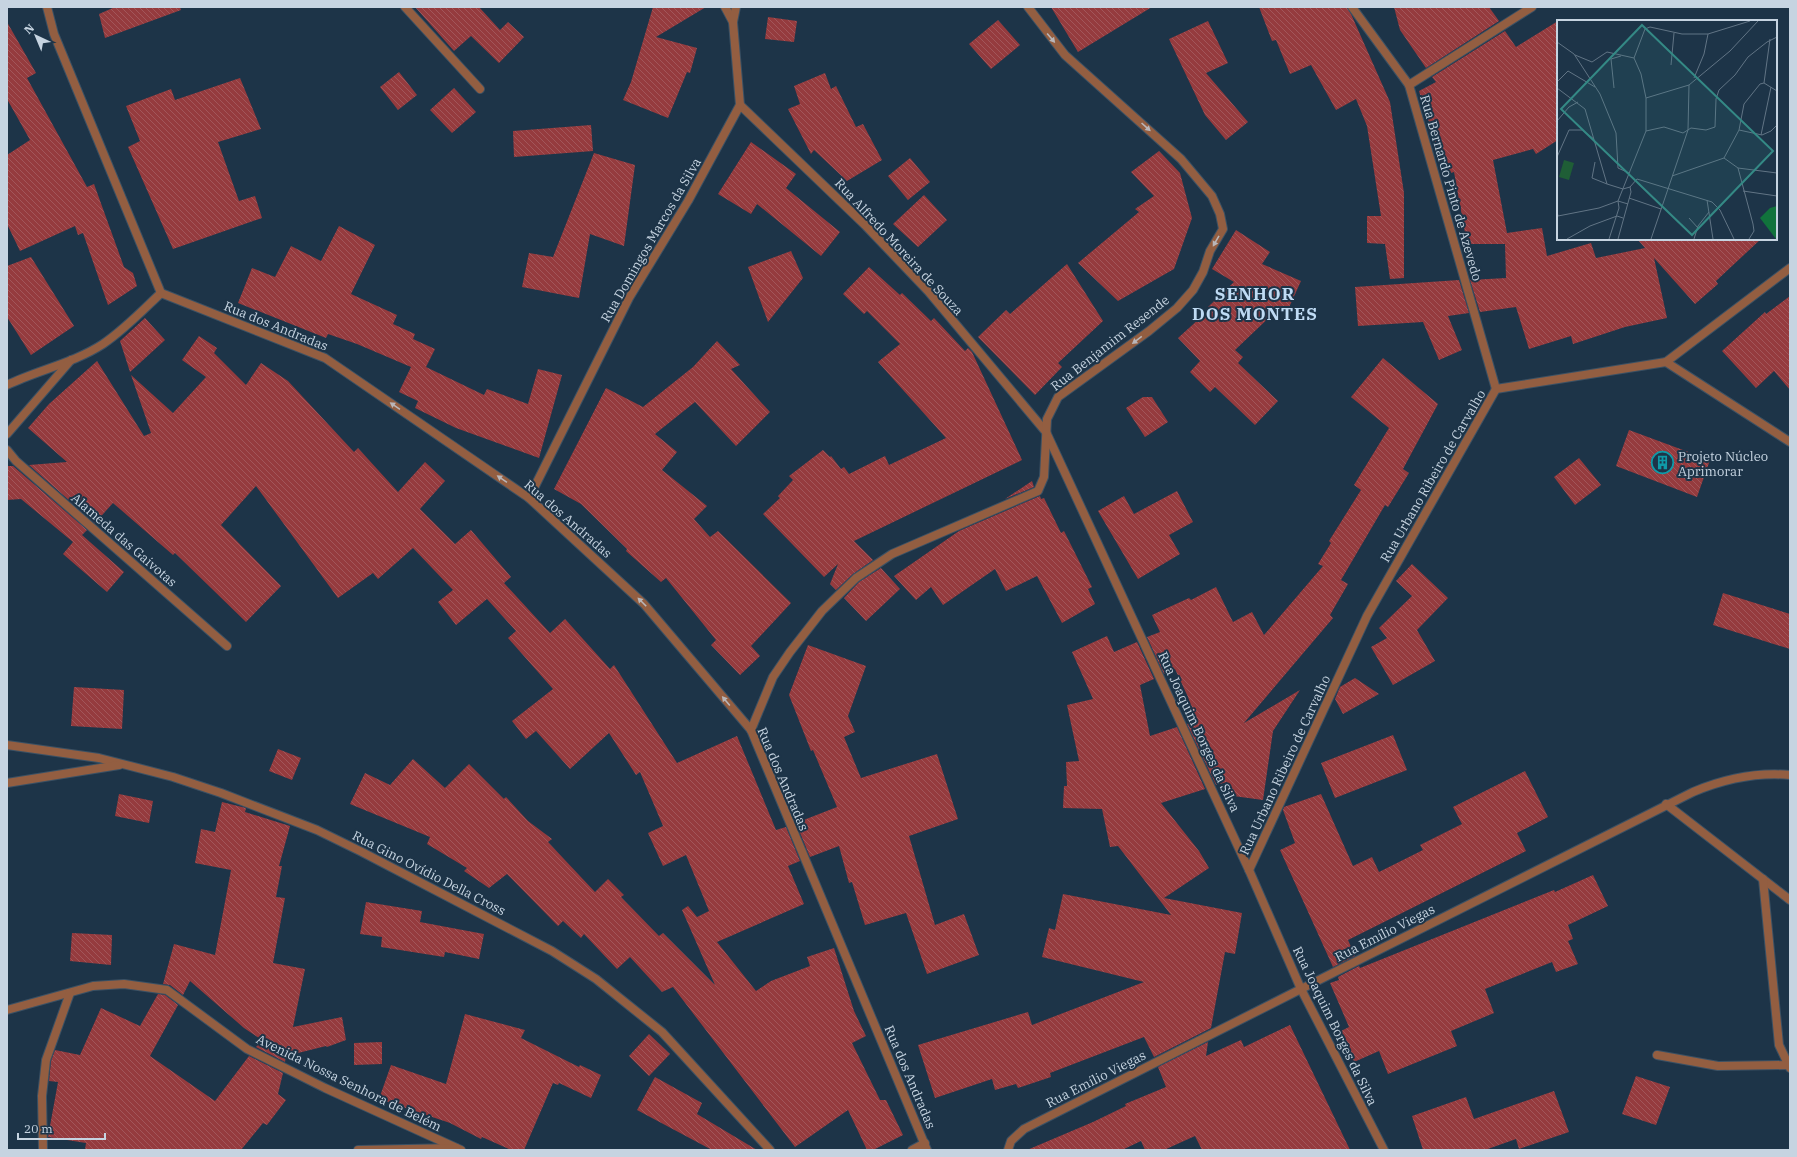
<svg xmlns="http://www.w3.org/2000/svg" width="1797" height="1157" font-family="'IBM Plex Serif',serif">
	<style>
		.building { fill: url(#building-back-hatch) }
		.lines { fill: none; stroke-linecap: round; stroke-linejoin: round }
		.minor-casing { stroke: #3b5164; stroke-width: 10 }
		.tertiary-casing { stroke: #3b5164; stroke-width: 10 }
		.minor { stroke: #935e41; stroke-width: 8 }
		.tertiary { stroke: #935e41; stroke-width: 8 }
		.oneway { fill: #b9b6b9 }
		.labels { text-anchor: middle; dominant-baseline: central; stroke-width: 4; stroke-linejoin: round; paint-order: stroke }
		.street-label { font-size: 13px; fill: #c6d4e1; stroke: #1d3448 }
		.poi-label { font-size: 13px; fill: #c6d4e1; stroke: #1d3448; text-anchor: start }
		.district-label { font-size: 17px; font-weight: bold; letter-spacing: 1px; fill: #bfdbf4; stroke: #1d3448 }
		.inset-road { fill: none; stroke: #617485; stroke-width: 1 }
		.view { fill: #348985; fill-opacity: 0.15; stroke: #348985; stroke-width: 2 }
		.inset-edge { fill: none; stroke: #c6d4e1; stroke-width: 2 }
	</style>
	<defs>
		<pattern id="building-back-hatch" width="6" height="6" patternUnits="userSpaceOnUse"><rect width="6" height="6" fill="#953b3e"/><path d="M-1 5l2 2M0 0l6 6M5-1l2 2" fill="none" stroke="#a2565a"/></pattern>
	</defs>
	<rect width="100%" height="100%" fill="#1d3448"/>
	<g class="building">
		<path d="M115 7H180L181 10 105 38 99 14Z"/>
		<path d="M415 7H479L500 30 508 22 524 37 499 63 471 36 454 51Z"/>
		<path d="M653 7H706L656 37 697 48 690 73 687 72 668 118 623 100 631 82Z"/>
		<path d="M1051 7H1152L1078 52Z"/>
		<path d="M1259 7H1347L1351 14 1390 102 1404 193V278L1390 279 1385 244 1367 243V216H1381L1367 126 1356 99 1336 110 1311 65 1290 74 1276 40 1272 41Z"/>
		<path d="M1394 7H1489L1499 21 1426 68 1400 30Z"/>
		<path d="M768 17 797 21 794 42 765 39Z"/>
		<path d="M998 20 1020 45 991 69 969 44Z"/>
		<path d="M1208 21 1228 63 1206 73 1248 122 1226 140 1205 115 1169 39Z"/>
		<path d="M1558 21V140L1536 154 1533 149 1493 160 1507 233 1542 228 1547 256 1591 243 1596 258 1645 248 1637 239H1761L1716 281 1718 284 1695 304 1654 258 1667 318 1625 327 1573 344 1571 336 1529 349 1516 307 1480 312 1470 280 1506 278 1505 244H1467L1454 172 1445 175 1419 91 1436 82 1432 77 1505 31 1516 47Z"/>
		<path d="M7 22 36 73 27 78 87 187 94 184 124 267 133 273 137 286 108 305 83 233 78 235 75 226 20 251 7 224V155L30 140 7 99Z"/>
		<path d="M399 72 417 95 398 110 380 87Z"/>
		<path d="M825 73 831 89 836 86 856 127 863 124 882 160 847 181 814 150 811 154 788 109 800 104 794 86Z"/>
		<path d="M240 78 261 129 218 142 239 201 255 196 262 218 173 249 128 147 140 141 126 106 171 89 175 100Z"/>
		<path d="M454 88 476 112 452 133 430 110Z"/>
		<path d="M591 125 593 151 514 157 513 131Z"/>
		<path d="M751 142 796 174 786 188 840 232 821 256 757 204 751 214 718 194Z"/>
		<path d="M1159 151 1180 173 1192 218 1174 269 1118 301 1078 263 1139 212 1135 209 1154 196 1131 172Z"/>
		<path d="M594 153 635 165 624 246 590 234 579 298 522 287 529 253 553 257Z"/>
		<path d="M910 158 930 182 908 200 888 176Z"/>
		<path d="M924 195 947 220 918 247 893 224Z"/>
		<path d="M339 226 375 245 351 294 397 315 393 324 415 334 413 339 435 349 426 367 484 395 487 389 528 404 538 369 562 375 539 458 456 428 415 408 418 401 399 392 411 367 357 344 328 334 326 338 238 303 252 268 275 277 291 246 321 261Z"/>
		<path d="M1236 230 1270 252 1262 264 1301 281 1286 314 1277 310 1235 350 1243 357 1238 363 1278 401 1255 425 1215 387 1210 392 1190 372 1200 361 1178 338 1210 309 1208 307 1234 282 1212 269Z"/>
		<path d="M791 251 803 278 768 322 748 267Z"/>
		<path d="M31 257 74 326 31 355 7 317V266Z"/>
		<path d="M1067 264 1103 321 1058 363 1062 367 1035 395 978 337 1006 310 1010 314Z"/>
		<path d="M869 267 900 295 902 293 931 321 934 318 965 351 968 348 972 352 1022 460 854 541 873 560 853 574 836 590 830 584 838 564 824 577 763 514 780 498 778 496 793 480 789 476 823 450 830 457 831 456 841 469 844 467 849 474 885 456 889 465 946 438 878 362 900 344 867 311 864 314 843 294Z"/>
		<path d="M1459 280 1469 313 1448 316 1462 350 1439 360 1423 322 1358 326 1355 287Z"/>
		<path d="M1790 296V390L1774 371 1756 388 1722 351 1765 312 1766 314Z"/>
		<path d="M145 318 165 340 130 372 120 341Z"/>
		<path d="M199 336 217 348 214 353 246 385 261 363 288 381 354 452 358 448 398 492 425 462 445 481 420 509 455 544 471 530 511 577 504 583 550 633 565 619 610 669 614 665 677 763 737 736 776 830 786 827 800 861 788 866 804 904 717 942 756 991 771 981 810 966 807 957 834 948 854 1011 866 1036 852 1043 880 1100H886L903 1135 873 1150H867L848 1110 795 1147 673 987 662 992 630 957 617 969 584 934 581 938 563 921 558 926 507 874 489 888 464 871 467 868 427 844 430 837 350 804 365 773 390 785 413 759 445 788 469 764 504 799 506 797 528 821 552 839 548 842 595 892 608 879 624 895 621 897 659 936 663 933 715 985 682 910 688 906 697 917 709 911 686 855 663 866 648 833 663 826 640 772 636 775 609 733 570 769 536 731 526 739 512 721 553 689 508 638 516 631 487 599 456 625 438 602 453 590 413 548 378 579 373 573 338 598 256 486 221 525 281 586 246 622 175 553 173 555 113 503 95 523 29 465 67 462 28 428 49 404 97 361 144 436 151 433 131 375 173 413 206 377 182 360Z"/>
		<path d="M717 341 740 365 731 369 770 412 736 446 695 402 655 434 677 452 662 470 707 506 694 519 710 537 718 531 791 603 751 646 760 656 740 675 711 645 716 640 666 578 661 582 626 551 627 549 581 504 554 489 606 388 643 407 693 367Z"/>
		<path d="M1383 358 1438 404 1403 469 1409 473 1388 507 1385 505 1341 580 1348 584 1330 615 1333 618 1244 723 1300 690 1273 731 1263 800 1226 795 1227 782 1216 785 1187 724 1196 721 1188 697 1175 669 1164 674 1147 637 1160 632 1152 615 1189 598 1191 600 1216 587 1233 622 1252 612 1264 635 1323 566 1318 564 1331 543 1329 541 1361 490 1354 485 1389 428 1351 397Z"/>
		<path d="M1143 397H1152L1168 422 1145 437 1126 408Z"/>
		<path d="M1629 430 1710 460 1697 497 1616 466Z"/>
		<path d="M1579 458 1601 485 1575 505 1554 477Z"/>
		<path d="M7 466H13L87 530 82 535 124 572 107 592 63 554 73 542 21 499 7 500Z"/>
		<path d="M1032 481 1034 487 1005 499Z"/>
		<path d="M1177 491 1193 522 1169 535 1180 554 1138 579 1098 511 1124 496 1134 514Z"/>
		<path d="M1040 496 1041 499 1044 498 1061 533 1064 531 1092 587 1088 589 1095 604 1062 623 1037 576 1006 591 995 569 943 605 931 587 916 600 894 576 959 531Z"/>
		<path d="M1412 564 1448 598 1417 630 1435 661 1393 685 1371 647 1387 638 1379 628 1412 596 1396 581Z"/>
		<path d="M881 568 900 589 866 621 844 598 859 582Z"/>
		<path d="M1723 593 1790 614V649L1713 625Z"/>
		<path d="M1107 636 1114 652 1137 642 1154 679 1140 685 1150 736 1177 727 1205 789 1161 803 1199 851 1209 868 1164 898 1242 913 1235 954 1225 952 1211 1028 1154 1057 1144 1037 1050 1073 1051 1077 1018 1088 1016 1084 995 1090 992 1079 935 1098 918 1045 1028 1012 1032 1025 1144 982 1042 957 1049 928 1055 930 1063 894 1171 915 1118 846 1110 847 1102 809 1063 808 1064 786H1067L1066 762 1079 761 1067 705 1093 699 1072 652Z"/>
		<path d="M808 645 866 666 848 716 855 732 844 737 861 778 937 754 958 819 909 836 935 925 964 914 979 955 927 974 906 913 865 925 852 882 849 883 839 846 810 857 796 823 837 807 813 750 811 751 789 695Z"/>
		<path d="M1355 678 1379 694 1343 714 1335 699 1340 687Z"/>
		<path d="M74 687 124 690 122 729 71 726Z"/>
		<path d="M1393 735 1407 770 1335 798 1321 763Z"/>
		<path d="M278 749 301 758 292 780 269 771Z"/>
		<path d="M1525 771 1548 817 1517 833 1526 851 1348 940 1355 956 1333 967 1280 850 1295 843 1283 810 1284 807 1321 794 1353 866 1372 857 1379 872 1423 850 1420 845 1462 824 1453 807Z"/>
		<path d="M119 794 153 801 149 823 115 816Z"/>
		<path d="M222 802 246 808 245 812 290 826 279 866H282L276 897 285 898 273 963 305 969 293 1027 342 1017 346 1040 327 1047 326 1046 286 1056 285 1062 256 1047 262 1040 244 1028 190 981 183 995 170 985 163 984 174 944 215 955 231 870 195 863 201 829 215 832Z"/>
		<path d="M1593 875 1608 906 1568 925 1573 939 1568 941 1578 964 1556 972 1552 962 1485 989 1494 1013 1451 1031 1457 1046 1388 1074 1379 1051 1354 1062 1341 1031 1349 1027 1330 983 1339 980 1338 977 1359 966 1360 968 1554 890 1555 892Z"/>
		<path d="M366 902 422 911 420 922 484 934 479 959 445 952 444 957 381 947 382 937 360 934Z"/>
		<path d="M72 933 112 935 111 965 70 961Z"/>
		<path d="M158 994 165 995 178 1005 150 1056 215 1101 249 1056 283 1073 278 1094 286 1100 267 1125 263 1123 241 1150H85L86 1143 48 1137 58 1082 49 1081 51 1061 55 1050 80 1055 101 1008 140 1026Z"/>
		<path d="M465 1014 525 1030 521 1038 579 1067 580 1065 601 1075 591 1098 559 1083 558 1085 553 1083 524 1150H511L482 1137 481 1139 450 1123 379 1099 391 1065 446 1084Z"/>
		<path d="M1290 1025 1350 1150H1202L1195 1136 1164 1150H1145L1141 1141 1122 1150H1027L1093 1122 1126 1106 1125 1104 1166 1087 1158 1067 1208 1042 1206 1056 1241 1040 1244 1047Z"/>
		<path d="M649 1034 670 1054 649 1076 629 1056Z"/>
		<path d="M382 1042V1064L354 1065V1043Z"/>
		<path d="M1636 1076 1670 1087 1656 1125 1622 1114Z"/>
		<path d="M655 1077 702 1103 697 1114 757 1150H712L637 1110Z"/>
		<path d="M1554 1091 1569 1132 1519 1149 1516 1139 1485 1150H1423L1412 1116 1466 1097 1474 1119Z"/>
	</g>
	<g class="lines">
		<defs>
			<g id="minor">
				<path d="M405 7 480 89"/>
				<path d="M725 7 733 22"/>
				<path d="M1352 7 1409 85 1496 389"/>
				<path d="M1409 85 1532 7"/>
				<path d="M740 105 865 225 928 291 1046 432 1249 870"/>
				<path d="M1666 362 1790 442"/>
				<path d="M7 385C38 370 74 363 103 344 124 330 143 310 161 293"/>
				<path d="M7 434 71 360"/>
				<path d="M7 450 16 461 227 646"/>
				<path d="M529 498 629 298 688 201 740 105 733 22 736 7"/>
				<path d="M7 745 99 758 173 777 221 793 317 830 362 852 552 951 596 979 662 1032 770 1150"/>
				<path d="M7 783 119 765"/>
				<path d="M1666 804 1790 900"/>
				<path d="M1763 879 1779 1045 1790 1068"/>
				<path d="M7 1010 93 986 124 984 167 990 247 1049 325 1088 461 1150"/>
				<path d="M1657 1055 1718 1066 1788 1065"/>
				<path d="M43 1150 42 1096 46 1060 70 993"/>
				<path d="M358 1150 456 1148"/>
				<path d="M912 1150 925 1143"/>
				<path d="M1384 1150 1301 989 1693 792C1724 779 1756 772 1790 775"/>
			</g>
			<g id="tertiary">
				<path d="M47 7 54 34 161 293 325 358 529 498 644 604 751 730 927 1150"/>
				<path d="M751 730 773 677 790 652 822 611 856 578 892 554 1038 491 1044 477 1047 419 1058 397 1149 331 1177 308 1193 290 1203 272 1210 251 1223 229 1220 214 1212 196 1181 159 1065 55 1028 7"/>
				<path d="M1008 1150 1011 1141 1024 1129 1301 989 1249 870 1367 616 1496 389 1666 362 1790 268"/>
			</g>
		</defs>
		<use href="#minor" class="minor-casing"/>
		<use href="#tertiary" class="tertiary-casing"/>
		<use href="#minor" class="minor"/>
		<use href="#tertiary" class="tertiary"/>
	</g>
	<defs><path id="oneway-solid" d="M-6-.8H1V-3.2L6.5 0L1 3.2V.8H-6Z"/></defs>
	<g class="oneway">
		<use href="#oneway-solid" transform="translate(1051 38) rotate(50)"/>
		<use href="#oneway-solid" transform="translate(1146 127) rotate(42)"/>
		<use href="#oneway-solid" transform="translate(1216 241) rotate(120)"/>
		<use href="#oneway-solid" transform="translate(1137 340) rotate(143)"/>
		<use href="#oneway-solid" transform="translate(395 406) rotate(-146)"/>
		<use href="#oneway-solid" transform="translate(502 479) rotate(-146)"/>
		<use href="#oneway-solid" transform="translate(642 602) rotate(-135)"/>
		<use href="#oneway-solid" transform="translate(726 701) rotate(-130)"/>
	</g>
	<defs>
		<symbol id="building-ring" viewBox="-11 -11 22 22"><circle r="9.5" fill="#1d3448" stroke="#0f9aa8" stroke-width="1.5"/><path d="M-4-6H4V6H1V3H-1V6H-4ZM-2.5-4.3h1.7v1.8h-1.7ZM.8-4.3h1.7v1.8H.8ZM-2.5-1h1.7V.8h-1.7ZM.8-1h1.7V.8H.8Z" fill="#0f9aa8"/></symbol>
	</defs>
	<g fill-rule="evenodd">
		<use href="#building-ring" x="1650" y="450" width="25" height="25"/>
	</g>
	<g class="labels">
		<g class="street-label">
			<text transform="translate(1451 188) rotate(74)">Rua Bernardo Pinto de Azevedo</text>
			<text transform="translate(651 240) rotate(-60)">Rua Domingos Marcos da Silva</text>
			<text transform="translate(899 247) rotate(47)">Rua Alfredo Moreira de Souza</text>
			<text transform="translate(276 326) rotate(22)">Rua dos Andradas</text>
			<text transform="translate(1110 343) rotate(-38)">Rua Benjamim Resende</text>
			<text transform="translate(1433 476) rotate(-60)">Rua Urbano Ribeiro de Carvalho</text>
			<text transform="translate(568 519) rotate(41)">Rua dos Andradas</text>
			<text transform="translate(124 540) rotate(41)">Alameda das Gaivotas</text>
			<text transform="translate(1199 732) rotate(65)">Rua Joaquim Borges da Silva</text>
			<text transform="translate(1285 765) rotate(-65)">Rua Urbano Ribeiro de Carvalho</text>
			<text transform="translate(783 779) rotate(67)">Rua dos Andradas</text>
			<text transform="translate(429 873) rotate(27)">Rua Gino Ovídio Della Cross</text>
			<text transform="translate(1385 933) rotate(-27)">Rua Emílio Viegas</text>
			<text transform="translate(1335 1026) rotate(64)">Rua Joaquim Borges da Silva</text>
			<text transform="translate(910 1077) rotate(67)">Rua dos Andradas</text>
			<text transform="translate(1096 1079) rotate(-27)">Rua Emílio Viegas</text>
			<text transform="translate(349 1083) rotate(26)">Avenida Nossa Senhora de Belém</text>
		</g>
		<g class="poi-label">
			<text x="1678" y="456">Projeto Núcleo<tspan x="1678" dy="15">Aprimorar</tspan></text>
		</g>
		<g class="district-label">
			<text x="1255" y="294">SENHOR<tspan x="1255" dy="20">DOS MONTES</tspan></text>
		</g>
	</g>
	<g transform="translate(1557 20)">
		<rect width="220" height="220" fill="#1d3448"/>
		<path d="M7 140 17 143 12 160 2 157Z" fill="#1f5e36"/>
		<path d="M220 186V219H219L203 198 213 188Z" fill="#11733c"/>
		<path class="inset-road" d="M0 22 17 34 43 74 59 113 61 148 72 153M18 35 35 42 50 32 77 38M114 45 117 13M137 58 147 34 151 14M0 62 11 51 38 67M207 63 213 19M207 63 220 71M0 68 28 89 50 164 66 169 73 167M57 68 54 39 64 36M89 78 132 65 173 31 201 1M0 101 12 87 21 82M182 110 205 115 214 111 220 105M89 111 107 107 126 113 134 108 149 110 158 107 159 79 162 70 178 55 191 37 210 22 220 17M204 115 214 67M0 137 12 110H25L37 119M167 138 182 110 187 84 203 64 207 63M38 142 35 158 50 164M181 148 196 204 197 211 192 219M115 156 167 138 181 148 220 153M73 167 80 159 155 182 163 190 177 219M186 171 220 176M72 178 104 189M150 180 156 219M0 191 1 196 42 188 61 181 71 184M132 198 141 208M10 219 33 206 60 196 66 198M52 219 62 188 61 181 89 111V78L84 54 77 38 88 9 93 7 125 14H151L193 1M61 219 74 172 73 167M94 219 131 110 132 65M137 219 141 206 152 192"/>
		<path class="view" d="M85 5 216 131 135 215 4 89Z"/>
		<rect width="220" height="220" class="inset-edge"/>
	</g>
	<rect width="1797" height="1157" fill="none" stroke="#c6d4e1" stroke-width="16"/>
	<g transform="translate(36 36) rotate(316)" stroke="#1d3448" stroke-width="3" paint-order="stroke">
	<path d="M0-3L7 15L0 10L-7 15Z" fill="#c6d4e1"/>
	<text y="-6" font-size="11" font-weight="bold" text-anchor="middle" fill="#c6d4e1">N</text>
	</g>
	<path d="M18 1133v6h87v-6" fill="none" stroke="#c6d4e1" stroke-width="2"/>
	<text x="24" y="1133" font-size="12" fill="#c6d4e1" stroke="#1d3448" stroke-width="3" paint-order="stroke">20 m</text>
</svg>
